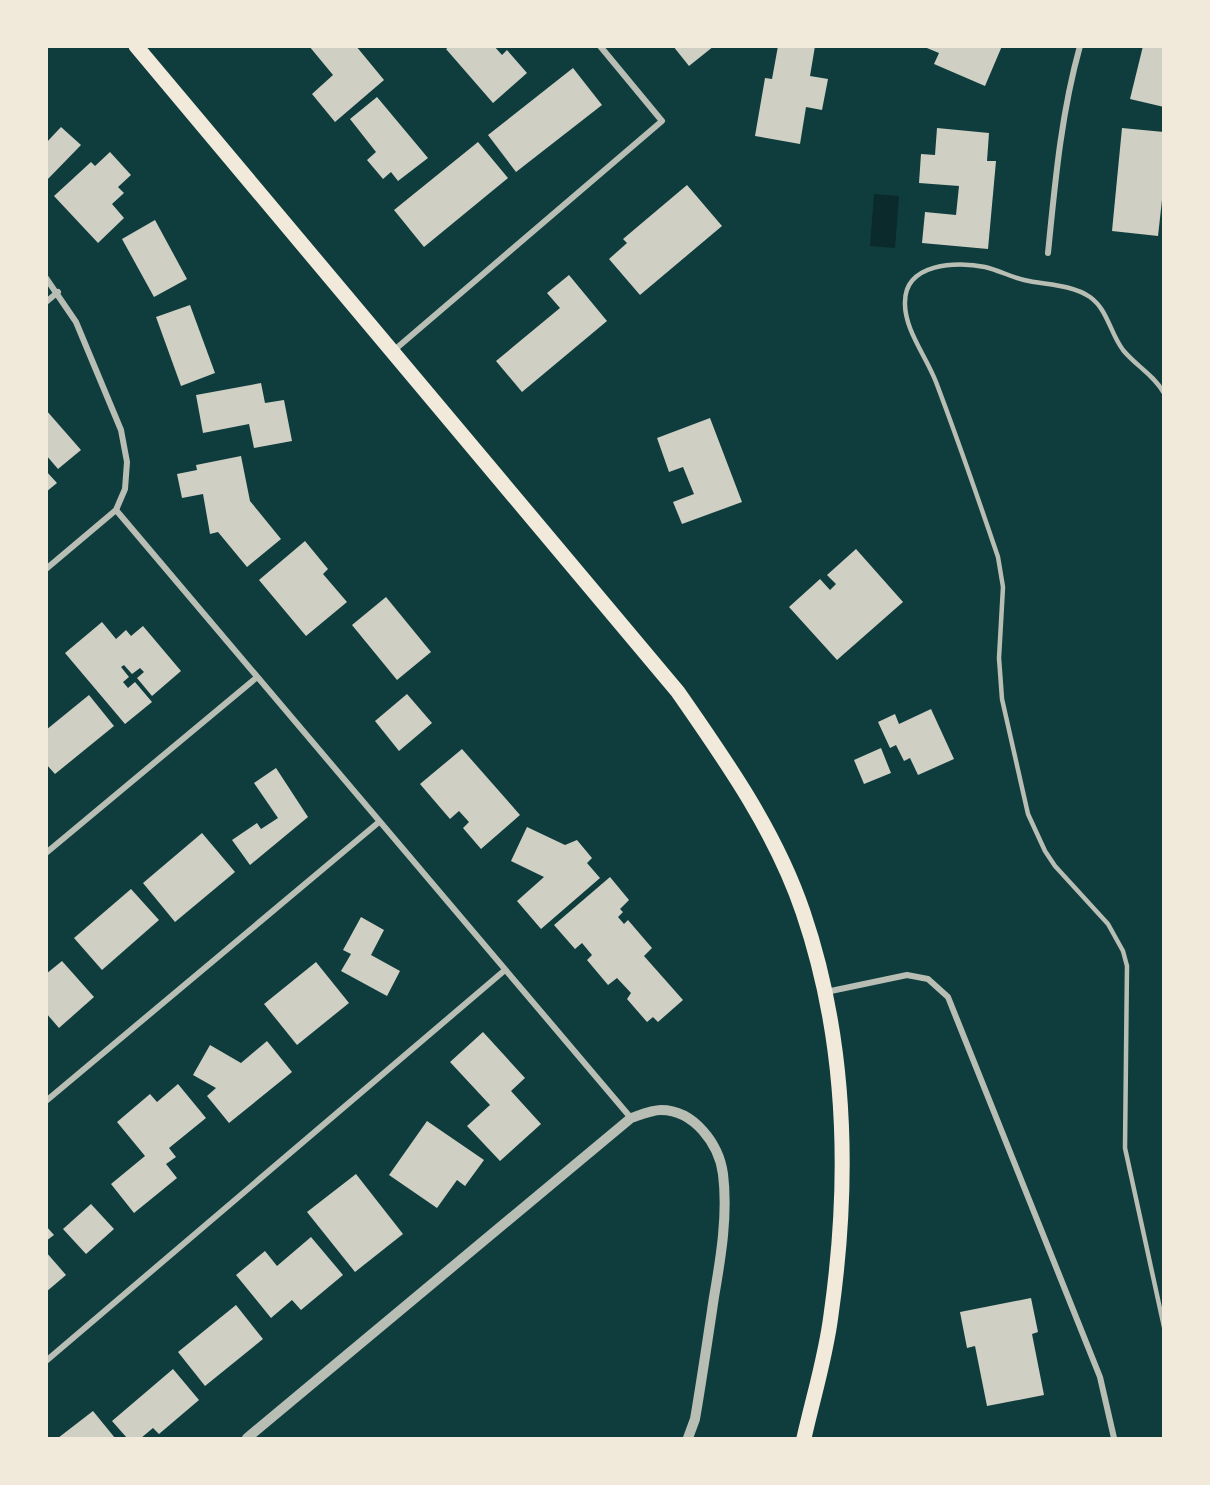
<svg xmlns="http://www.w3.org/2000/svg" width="1210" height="1485" font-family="'Golos Text',sans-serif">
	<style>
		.water { fill: #0a2a2b }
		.building { fill: #cfcfc3 }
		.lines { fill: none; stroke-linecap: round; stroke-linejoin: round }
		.service { stroke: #b8beb3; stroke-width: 4.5 }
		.minor { stroke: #b8beb3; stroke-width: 6 }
		.tertiary { stroke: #b8beb3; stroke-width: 10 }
		.primary { stroke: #f1e9da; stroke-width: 15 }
	</style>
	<rect width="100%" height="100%" fill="#0f3d3e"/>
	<path class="water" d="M874 194 899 196 895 248 870 246Z"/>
	<g class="building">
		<path d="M309 46H356L384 80 335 122 312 94 333 75Z"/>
		<path d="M450 46H494L502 55 507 50 527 73 493 103 446 49Z"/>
		<path d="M673 46H714L689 66Z"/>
		<path d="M778 46H815L810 76 828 79 822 110 806 107 800 144 755 136 765 78 772 79Z"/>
		<path d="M922 46H1002L985 86 934 64 939 53Z"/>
		<path d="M1143 46H1164V107L1130 99Z"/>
		<path d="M573 68 602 105 516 172 488 135Z"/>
		<path d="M377 97 428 158 398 181 391 172 383 179 367 160 376 152 350 119Z"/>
		<path d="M61 127 81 145 46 181V143Z"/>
		<path d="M937 128 989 133 987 161H996L988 249 922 243 925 212 956 215 959 186 919 183 921 154 935 155Z"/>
		<path d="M1122 128 1164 132V182L1158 236 1112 231Z"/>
		<path d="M478 142 508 178 424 247 394 210Z"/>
		<path d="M110 152 131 175 118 187 124 193 112 204 124 218 98 243 54 196 91 162 95 166Z"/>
		<path d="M687 185 722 226 640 295 609 259 627 243 623 239Z"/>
		<path d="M155 220 187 279 154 297 122 239Z"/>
		<path d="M569 275 607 321 522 392 496 361 560 308 547 293Z"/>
		<path d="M190 305 215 373 181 386 156 317Z"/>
		<path d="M261 383 265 403 284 400 292 441 254 448 249 424 203 433 196 395Z"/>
		<path d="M46 410 81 450 58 469 46 455Z"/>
		<path d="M710 418 742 502 682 524 673 502 694 494 683 467 669 472 657 438Z"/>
		<path d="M241 456 250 501 281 539 247 567 218 532 210 534 203 494 182 498 177 474 197 470 196 465Z"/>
		<path d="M46 471 57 483 46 492Z"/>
		<path d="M305 541 328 569 323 574 347 602 306 636 259 580Z"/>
		<path d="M856 549 903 602 837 660 789 607 820 579 830 590 836 584 827 575Z"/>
		<path d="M386 597 431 652 397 680 352 625Z"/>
		<path d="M102 622 116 639 126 630 131 636 143 626 181 671 152 696 137 678 144 672 140 668 132 674 124 665 121 667 129 677 123 682 128 688 135 682 152 702 125 724 65 653Z"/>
		<path d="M407 694 432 723 399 751 375 721Z"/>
		<path d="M89 695 114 726 55 774 46 764V730Z"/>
		<path d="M931 709 954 759 918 775 910 758 904 761 896 745 890 748 878 722 895 714 899 724Z"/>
		<path d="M881 748 891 773 864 784 854 760Z"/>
		<path d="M462 749 520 815 481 849 463 828 469 822 459 811 450 819 420 784Z"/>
		<path d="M276 768 308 817 250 865 232 840 257 823 261 829 278 818 254 783Z"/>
		<path d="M527 827 565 845 577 840 592 858 587 863 600 878 541 929 517 901 544 877 511 861Z"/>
		<path d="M202 833 235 872 175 922 143 883Z"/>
		<path d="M610 877 629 900 620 909 623 912 618 917 624 924 628 920 652 948 644 956 683 1000 658 1022 653 1017 647 1022 627 999 631 993 617 978 608 985 587 960 592 955 582 943 575 949 554 925Z"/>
		<path d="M131 889 159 920 102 970 74 938Z"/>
		<path d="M361 917 384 930 371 955 400 971 387 996 341 971 351 954 343 950Z"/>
		<path d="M62 961 94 997 59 1028 46 1013V974Z"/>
		<path d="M316 962 349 1003 297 1045 264 1004Z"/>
		<path d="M483 1032 525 1078 511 1091 541 1124 500 1161 467 1126 490 1105 450 1062Z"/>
		<path d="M267 1041 292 1072 229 1123 207 1096 216 1088 193 1075 210 1045 241 1063Z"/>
		<path d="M178 1084 206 1118 169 1148 176 1157 166 1164 177 1178 134 1213 111 1184 145 1156 117 1122 150 1094 157 1102Z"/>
		<path d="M427 1121 484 1160 465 1186 457 1180 437 1208 389 1175Z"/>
		<path d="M356 1174 403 1234 355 1272 307 1212Z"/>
		<path d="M91 1204 114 1229 86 1254 63 1229Z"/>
		<path d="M46 1226 54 1235 46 1241Z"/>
		<path d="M311 1237 343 1275 301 1310 292 1300 271 1318 236 1275 265 1251 277 1266Z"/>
		<path d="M46 1252 66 1275 46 1292Z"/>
		<path d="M1031 1298 1038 1332 1032 1334 1044 1395 987 1406 975 1346 967 1348 960 1312Z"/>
		<path d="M236 1305 263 1339 205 1386 178 1352Z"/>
		<path d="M173 1369 199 1400 159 1434 153 1428 141 1438H127L112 1421Z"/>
		<path d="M93 1411 115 1438H58Z"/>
	</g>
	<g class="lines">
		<path class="service" d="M1164 393C1153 374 1136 366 1123 350 1110 333 1108 310 1090 297 1071 284 1045 285 1024 280 1011 277 998 270 985 267 957 261 905 263 905 302 904 329 926 356 936 382 958 440 978 498 998 557L1003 587 999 658 1002 699 1028 814 1045 851 1055 866 1108 924 1123 951 1127 966 1125 1148 1164 1327"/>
		<g class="minor">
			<path d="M1048 253C1055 183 1061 114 1080 46"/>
			<path d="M46 278 76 322 121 430 127 462 125 489 116 510 46 569"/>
			<path d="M46 302 58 292"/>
			<path d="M392 352 662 121 600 46"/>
			<path d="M116 510 631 1118"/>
			<path d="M46 853 256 678"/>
			<path d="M826 992 907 975 928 979 948 997 1100 1377 1114 1438"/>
			<path d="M46 1101 379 822"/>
			<path d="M46 1361 505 970"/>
		</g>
		<path class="tertiary" d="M247 1438 631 1118C640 1115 652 1110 661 1110 694 1110 719 1144 723 1174 728 1214 721 1257 714 1297 708 1337 702 1378 695 1419L688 1438"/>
		<path class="primary" d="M136 46 678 692C726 761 776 832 803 912 847 1041 850 1181 831 1315 826 1356 813 1398 804 1438"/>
	</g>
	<rect width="1210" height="1485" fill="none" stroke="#f1e9da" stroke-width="96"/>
</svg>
